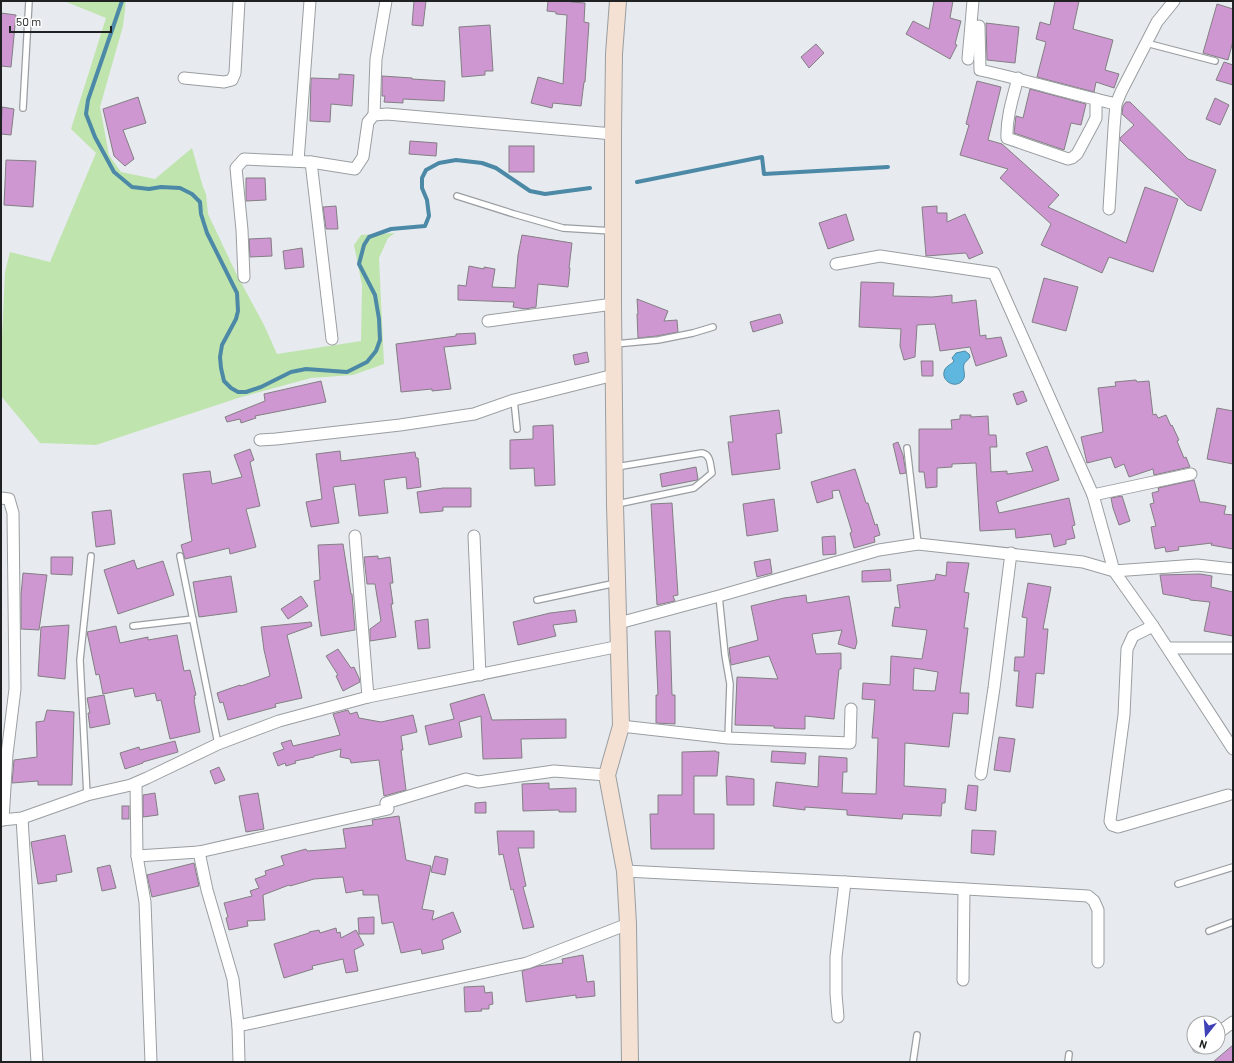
<svg xmlns="http://www.w3.org/2000/svg" width="1234" height="1063" font-family="Barlow,sans-serif">
	<style>
		.green { fill: #c0e4ae }
		.water { fill: #5fb6df; stroke: #4c89a6 }
		.lines { fill: none; stroke-linecap: round; stroke-linejoin: round }
		.stream { stroke: #4c89a6; stroke-width: 4 }
		.building { fill: #ce97d2; stroke: #837f83; fill-rule: evenodd }
		.lane-casing { stroke: #9a9ea1; stroke-width: 8 }
		.street-casing { stroke: #9a9ea1; stroke-width: 13 }
		.secondary-casing { stroke: #9a9ea1; stroke-width: 18 }
		.lane { stroke: #fff; stroke-width: 5.5 }
		.street { stroke: #fff; stroke-width: 11 }
		.secondary { stroke: #f4e1d3; stroke-width: 16 }
	</style>
	<rect width="100%" height="100%" fill="#e7ebef"/>
	<path class="green" d="M64 1H126L123 26 100 107 109 155 121 172 155 179 192 148 203 187 206 194 208 214 236 273 264 325 277 354 361 341 362 285 354 245 361 235 395 233 388 238 379 258 384 364 353 375 311 378 238 398 96 445 40 443 1 396V360L5 272 10 252 50 262 96 153 71 129 106 18Z"/>
	<path class="water" d="M965 351 969 354 970 357C968 360 965 362 964 364 962 371 968 376 961 382 954 388 942 381 944 372 945 366 951 365 954 361L952 358 956 353Z"/>
	<g class="lines">
		<g class="stream">
			<path d="M122 1 88 100 86 114 95 137 114 172 132 187 149 189 161 187 180 188 192 194 200 202 201 214 207 233 237 293 238 311 236 319 222 345 220 357 221 368 224 381 231 388 238 392H246L261 387 291 372 306 369 347 372 367 362 376 351 380 340 379 319 375 295 359 264 364 245 369 237 391 229 425 226 429 216 427 200 422 188V178L426 170 439 163 456 160 482 163 496 168 530 191 545 194 590 188"/>
			<path d="M637 182 762 157 764 174 888 167"/>
		</g>
	</g>
	<g class="building">
		<path d="M414 1H426L423 26 412 25Z"/>
		<path d="M548 1H572L571 2 585 3 584 22 589 23 585 82H584L581 106 553 103 552 108 531 103 538 77 563 84 567 15 556 14V12L547 11Z"/>
		<path d="M934 1H953L950 18 961 21 955 44 957 45 950 59 906 34 913 21 929 29Z"/>
		<path d="M1055 1H1079L1073 29 1113 40 1105 70 1119 74 1114 88 1096 82 1094 92 1037 77 1046 42 1036 39 1040 22 1050 25Z"/>
		<path d="M1217 4 1233 9V41L1228 60 1203 53Z"/>
		<path d="M1 13 16 15 11 67 1 66Z"/>
		<path d="M986 23 1019 27 1015 63 987 60Z"/>
		<path d="M490 25 493 71H485V75L462 77 459 27Z"/>
		<path d="M816 44 824 53 809 68 801 57Z"/>
		<path d="M1224 62 1233 65V85L1216 80Z"/>
		<path d="M339 74 354 75 352 106 331 104 330 122 310 121 311 78 339 79Z"/>
		<path d="M382 76 412 78V79L445 81 444 101 403 99V103L384 102 385 96H382Z"/>
		<path d="M977 81 1001 87 988 140 1002 144 1059 195 1048 207 1126 243 1145 187 1178 199 1153 272 1109 257 1102 273 1041 245 1051 224 1000 178 1008 169 960 155 969 125 966 124Z"/>
		<path d="M1030 89 1086 104 1081 125 1071 123 1064 150 1014 133 1016 116 1023 118Z"/>
		<path d="M138 97 146 123 123 130 134 159 125 166 114 156 103 109Z"/>
		<path d="M1215 98 1229 105 1220 125 1206 119Z"/>
		<path d="M1126 102H1130L1188 159 1216 170 1201 211 1187 205 1120 140V138L1134 125 1122 114 1123 106Z"/>
		<path d="M2 107 14 109 11 135 1 134Z"/>
		<path d="M410 141 437 143 436 156 409 154Z"/>
		<rect x="509" y="146" width="25" height="26"/>
		<path d="M6 160 36 161 33 207 4 205Z"/>
		<path d="M246 178H265L266 200 246 201Z"/>
		<path d="M336 206 338 229H326L323 207Z"/>
		<path d="M937 206V213H947V222L965 214 983 253 969 259 966 253 926 256 922 207Z"/>
		<path d="M846 214 854 240 828 249 819 223Z"/>
		<path d="M522 235 572 243 569 268H570L568 287 538 284 536 307 525 309 513 307 514 302 458 300V285L466 286 469 266 484 269V267L495 269 492 287 515 288 518 255Z"/>
		<path d="M271 238 272 256 250 257 249 239Z"/>
		<path d="M302 248 304 267 285 269 283 251Z"/>
		<path d="M1044 278 1078 287 1066 331 1032 322Z"/>
		<path d="M861 282 894 283 893 296 932 297 952 295V303L976 300 980 336 986 335V339L1001 337 1007 356 976 366 970 347 940 351 935 324 917 325 915 357 904 360 900 346 901 329 859 327Z"/>
		<path d="M637 299 668 311 664 321 677 320 678 332 657 336 638 338 637 314H638Z"/>
		<path d="M780 314 783 323 753 332 750 322Z"/>
		<path d="M475 333 476 344 444 347 451 389 432 391V389L401 392 396 344 456 336V334Z"/>
		<path d="M587 352 589 362 575 365 573 355Z"/>
		<path d="M921 361H933V376H922Z"/>
		<path d="M1136 380 1137 382 1149 381 1153 415 1156 414 1158 418 1166 415 1171 426 1172 425 1179 440 1177 441 1184 458 1186 457 1190 467 1154 475 1153 469 1129 477 1124 464 1115 468 1111 457 1087 463 1081 437 1103 432 1098 388 1116 386 1115 382Z"/>
		<path d="M321 381 326 402 255 416 256 418 241 423 240 419 227 422 225 417 265 401 264 394Z"/>
		<path d="M1023 391 1027 401 1017 405 1013 394Z"/>
		<path d="M1217 408 1233 411V464L1207 459Z"/>
		<path d="M779 410 782 433 776 434 780 469 732 475 728 442H733L730 416Z"/>
		<path d="M960 415H971V417L988 416 989 435H996L997 447H990L991 472 1007 471V474L1033 471 1026 453 1047 446 1059 480 996 502 999 513 1069 498 1075 525 1072 526 1075 538 1066 540V544L1054 547 1051 534 1016 538 1015 529 980 531 976 463 952 464V467L937 468V487L926 488 924 472H919V429H952L951 420 960 419Z"/>
		<path d="M553 425 555 485 535 486 534 468 510 469V440L533 439V426Z"/>
		<path d="M898 442 903 455 906 473 900 474 893 444Z"/>
		<path d="M250 449 254 460 250 462 260 506 246 509 256 547 230 554 229 548 185 559 181 545 192 541 190 529 183 474 210 471 212 484 242 477 234 455Z"/>
		<path d="M340 451 341 461 415 452 416 458H418L421 487 407 489 406 477 384 480 388 513 359 516 355 484 333 487 339 523 311 527 306 502 322 499 316 454Z"/>
		<path d="M696 467 698 479 697 480 662 487 660 474Z"/>
		<path d="M855 469 866 503H868L875 525 877 524 880 535 874 537 875 542 854 548 850 533 852 532 839 490 832 491 833 498 817 503 811 482Z"/>
		<path d="M1194 480 1200 502H1204L1226 506 1224 514 1233 515V549L1211 545 1212 543 1178 547 1179 550 1166 552 1165 547 1155 549 1151 527 1156 526 1150 504 1154 503 1152 493 1159 491 1158 488Z"/>
		<path d="M443 488H471V507H443V511L420 513 417 492Z"/>
		<path d="M1122 496 1130 521 1119 525 1113 508 1111 498Z"/>
		<path d="M774 499 778 531 747 536 743 504Z"/>
		<path d="M672 503 678 595 673 596 675 601 657 605 651 504Z"/>
		<path d="M111 510 115 544 96 547 92 512Z"/>
		<path d="M835 536 836 554 823 555 822 537Z"/>
		<path d="M343 544 351 594H352L355 630 321 636 318 614 314 581 320 580 318 545Z"/>
		<path d="M378 556V559L390 557 393 583H390L393 604H391L396 637 370 641V629L381 621 375 584H367L364 557Z"/>
		<path d="M51 557H73L72 575 51 574Z"/>
		<path d="M770 559 772 573 757 577 754 562Z"/>
		<path d="M134 560 137 569 163 561 174 595 118 614 104 570Z"/>
		<path d="M947 562 969 563 964 592 969 593 964 628H968L960 693H969L968 714 953 713 949 747 905 743 904 786 946 789 945 803H942L941 816 903 814 902 819 847 815V810L805 807V810L773 806 776 782 818 787 819 756 847 758V772H843L842 793 876 794 878 738H872L875 700 862 699 863 683 890 685 891 656 922 659 927 630 892 626 895 607 900 608 897 585 935 580 936 574 946 576ZM914 668 938 672 935 691 913 690Z"/>
		<path d="M890 569 891 581 862 582V571Z"/>
		<path d="M23 573 47 575 39 630 21 629V595Z"/>
		<path d="M1200 574 1212 576 1211 587 1233 592V636L1204 631 1210 602 1190 600V599L1163 594 1160 575Z"/>
		<path d="M231 576 237 612 199 617 193 582Z"/>
		<path d="M1028 583 1051 587 1043 629H1048L1044 674 1036 673 1033 708 1016 706 1019 671H1014L1015 657H1024L1027 618 1022 617Z"/>
		<path d="M806 595 807 603 849 596 857 642 855 649 838 644 842 630 812 634 816 654 841 653V669H839L834 719 805 716V729L774 728V726L735 725 737 677 778 679 769 656 731 665 729 648 758 640 751 606 784 598Z"/>
		<path d="M301 596 308 606 288 619 281 609Z"/>
		<path d="M575 610 577 622 553 625 556 636 518 645 513 622 550 613Z"/>
		<path d="M428 619 430 648 418 649 415 621Z"/>
		<path d="M311 622 312 626 287 635 302 698 275 704 276 707 228 720 223 702 220 703 217 693 240 685 241 686 270 676 264 650 261 627Z"/>
		<path d="M69 625 65 679 38 676 41 627Z"/>
		<path d="M116 626 120 643 148 637V640L177 635 184 671 190 670 196 695 194 696 195 699 194 700 200 732 170 739 161 700 157 701 155 693 135 697 133 688 103 694 99 674 96 675 87 632Z"/>
		<path d="M655 631H670L672 695H675V724L656 723V695H658Z"/>
		<path d="M338 649 351 668 354 667 359 678 360 682 343 691 336 676 338 675 326 656Z"/>
		<path d="M484 694 492 720 566 719V738L521 739 522 758 483 759 481 716 459 722 462 737 429 745 425 726 454 719 450 704Z"/>
		<path d="M104 695 110 724 90 728 88 713H90L87 698Z"/>
		<path d="M47 710 74 712 72 785H38V781L12 783 14 760 37 757 36 722 44 721Z"/>
		<path d="M348 710 350 714 357 712 359 718 381 722 413 715 417 732 401 736 403 750H401L406 790 384 796 379 760 351 763 350 759 340 757 341 749 314 756V757L295 761 296 763 286 766 285 763 278 766 273 753 284 749 281 743 291 740 293 746 340 735 333 714Z"/>
		<path d="M999 737 1015 739 1010 772 994 770Z"/>
		<path d="M175 741 178 752 143 762V763L125 769 120 753 139 747 140 750Z"/>
		<path d="M716 751V752H719L717 776H694V814H714V849H651L650 814H658V795H682V752Z"/>
		<path d="M772 751 806 753 805 764 771 762Z"/>
		<path d="M219 767 225 780 215 784 210 771Z"/>
		<path d="M726 776 754 779V805H727Z"/>
		<path d="M549 783V789L576 788V812H559V810L523 811 522 784Z"/>
		<path d="M968 785 978 786 976 811 965 809Z"/>
		<path d="M155 793 158 815 143 817V795Z"/>
		<path d="M258 793 264 829 246 832 239 796Z"/>
		<path d="M486 802V813H475V803Z"/>
		<rect x="122" y="806" width="7" height="13"/>
		<path d="M399 816 406 860 431 866 422 909 434 911 432 920 453 912 461 932 442 940 444 949 422 954 421 949 401 953 393 922 382 924 378 895H363V890L346 893 343 877 314 879 290 886 289 885 263 895 265 920 247 921 248 926 229 930 226 918 228 917 224 903 252 896 250 891 259 888 255 879 266 875 265 871 284 865 281 856 306 849 307 851 346 848 343 829 373 825 372 820Z"/>
		<path d="M972 830 996 831 994 855 971 853Z"/>
		<path d="M497 831H534V848H518L526 886 523 887 534 927 523 929 513 889 511 890 503 854 499 855Z"/>
		<path d="M65 835 72 872 56 875 57 881 38 884 31 842Z"/>
		<path d="M435 856 448 859 445 875 431 872Z"/>
		<path d="M194 863 199 886 152 897 147 875Z"/>
		<path d="M110 865 116 888 102 891 97 868Z"/>
		<path d="M374 917V934H359L358 918Z"/>
		<path d="M336 928 337 933 340 932 341 938 356 930 364 945 354 950 358 971 346 973 343 959 312 966 313 969 284 978 274 944 309 933V932L319 930 320 933Z"/>
		<path d="M583 955 587 982 594 981 595 996 576 998V995L526 1002 522 971 538 966 563 963 562 959Z"/>
		<path d="M484 986 485 993 492 992 493 1004 489 1005V1009H481L482 1011 465 1012 464 987Z"/>
		<path d="M1233 1045V1062H1213Z"/>
	</g>
	<g class="lines">
		<defs>
			<g id="lane">
				<path d="M1146 43 1215 61"/>
				<path d="M23 108 29 1"/>
				<path d="M457 196 514 214 563 228 612 231"/>
				<path d="M615 344 658 340 693 333 713 327"/>
				<path d="M514 400 517 429"/>
				<path d="M907 448 918 544"/>
				<path d="M616 467 702 453C711 455 710 464 712 473L694 488 617 504"/>
				<path d="M180 556 218 744"/>
				<path d="M719 596 725 655 730 684 728 738"/>
				<path d="M537 600 616 583"/>
				<path d="M133 626 193 619"/>
				<path d="M87 795 80 660 91 556"/>
				<path d="M1178 884 1233 867"/>
				<path d="M1209 931 1233 922"/>
				<path d="M913 1062 917 1035"/>
				<path d="M1068 1062 1069 1054"/>
			</g>
			<g id="street">
				<path d="M979 26 980 70C1026 80 1071 94 1116 104"/>
				<path d="M968 59 973 1"/>
				<path d="M184 78 224 82 232 80 235 73 239 1"/>
				<path d="M1018 78C1013 97 1006 118 1007 138L1068 159 1072 158 1077 154 1092 126 1096 118V99"/>
				<path d="M374 115 376 59 386 1"/>
				<path d="M298 161 310 1"/>
				<path d="M311 162 332 339"/>
				<path d="M1109 209 1114 128 1116 104 1121 92 1157 22 1174 1"/>
				<path d="M836 264 880 256 994 273 1093 495 1114 571 1153 626 1233 749"/>
				<path d="M244 277 242 230 236 168 244 159 311 162 355 169 363 157 368 122 374 115 387 114 613 134"/>
				<path d="M488 321 613 304"/>
				<path d="M260 440 276 439 400 425 474 414 514 400 614 375"/>
				<path d="M1093 495 1191 474"/>
				<path d="M1 498 9 499 13 513 15 689 7 754 3 820"/>
				<path d="M355 536 368 697"/>
				<path d="M474 536 480 675"/>
				<path d="M619 623 719 596 879 550 918 544 1083 562 1114 571 1197 565 1233 569"/>
				<path d="M1153 626 1133 636 1127 649 1124 715 1110 821 1112 825 1118 827 1228 795"/>
				<path d="M1168 648H1233"/>
				<path d="M621 726 728 738 850 743 851 709"/>
				<path d="M981 774 994 688 1011 553"/>
				<path d="M136 783 137 856 145 902 151 1062"/>
				<path d="M22 818 37 1062"/>
				<path d="M1 820 22 818 87 795 131 785 147 778 218 744 279 721 368 697 620 646"/>
				<path d="M199 852 207 890 233 979 238 1026 239 1062"/>
				<path d="M137 856 199 852 388 809 386 803 466 779 478 782 554 771 607 775"/>
				<path d="M625 871 845 882 1088 896 1094 901 1098 910V962"/>
				<path d="M963 980 964 889"/>
				<path d="M838 1017 836 994V957L845 882"/>
				<path d="M238 1026 527 963 628 924"/>
				<path d="M1218 1033 1233 1022"/>
				<path d="M1198 1047H1199"/>
			</g>
			<path id="secondary" d="M618 1 614 54 613 134V304L615 505 621 726 607 775 625 871 628 924 630 1062"/>
		</defs>
		<use href="#lane" class="lane-casing"/>
		<use href="#street" class="street-casing"/>
		<use href="#secondary" class="secondary-casing"/>
		<use href="#lane" class="lane"/>
		<use href="#street" class="street"/>
		<use href="#secondary" class="secondary"/>
	</g>
	<rect width="1234" height="1063" fill="none" stroke="#202122" stroke-width="4"/>
	<g transform="translate(1206 1035) rotate(197)"><circle r="19" fill="#ffffff" stroke="#a6a6a7"/>
	<path d="M0-3L7 15L0 10L-7 15Z" fill="#3e42b6"/>
	<text y="-6" font-size="11" font-weight="bold" text-anchor="middle" fill="#202122">N</text>
	</g>
	<path d="M10 26v6h101v-6" fill="none" stroke="#202122" stroke-width="2"/>
	<text x="16" y="26" font-size="12" fill="#202122" stroke="#ffffff" stroke-width="3" paint-order="stroke">50 m</text>
</svg>
